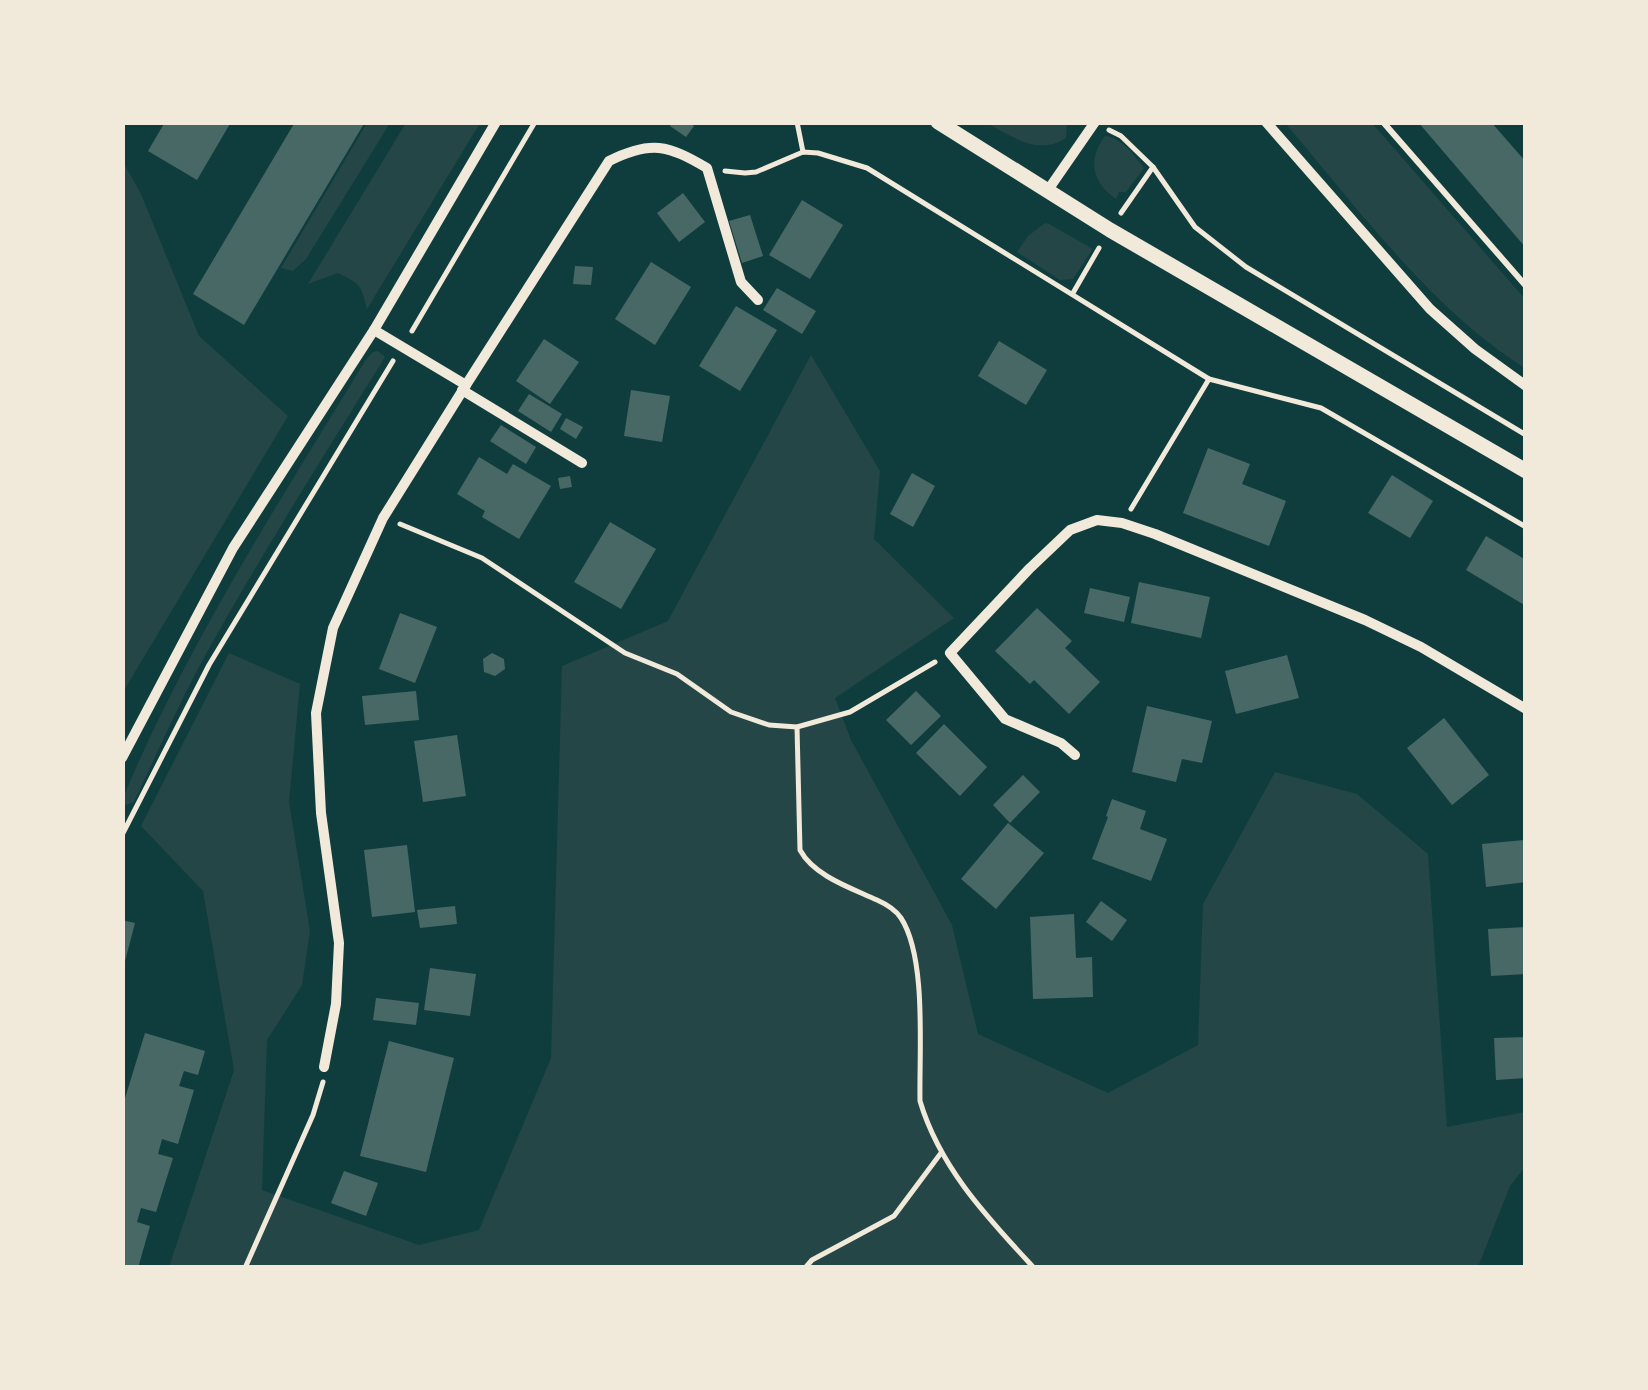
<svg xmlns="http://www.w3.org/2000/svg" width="1648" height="1390" font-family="Jost,sans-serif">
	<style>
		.green { fill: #244646 }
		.building { fill: #486865 }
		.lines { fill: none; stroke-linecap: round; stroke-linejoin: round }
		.path { stroke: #f1e9da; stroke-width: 5 }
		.service { stroke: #f1e9da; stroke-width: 6 }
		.minor { stroke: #f1e9da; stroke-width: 10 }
		.tertiary { stroke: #f1e9da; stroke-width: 15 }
	</style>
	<rect width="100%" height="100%" fill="#0f3d3e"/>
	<g class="green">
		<path d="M367 123H390L306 259 293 271 281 268Z"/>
		<path d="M406 123H480L367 309C361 284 360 284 338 273L308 284Z"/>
		<path d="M987 123H1067L1066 138C1038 156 1013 137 987 123Z"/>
		<path d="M1285 123H1372L1525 299V368C1431 309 1357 207 1285 123Z"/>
		<path d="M1105 136C1122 138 1134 155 1144 168L1126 192H1119L1116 199C1092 182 1087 160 1105 136Z"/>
		<path d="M123 162 141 194 199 336 288 416 123 692Z"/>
		<path d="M1045 223 1049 224 1091 248 1092 250 1073 279 1060 280 1017 252 1028 236Z"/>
		<path d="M378 351 385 357C326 452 266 547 211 645 182 696 159 749 134 802L126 805 123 798C187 644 279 503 365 361L373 352Z"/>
		<path d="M811 355 880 471 874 539 954 618 835 698 851 740 952 925 978 1034 1108 1093 1198 1045 1203 904 1275 772 1357 794 1428 854 1447 1127 1525 1112V1167L1510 1186 1478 1267H169L234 1070 203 891 141 826 229 653 300 684 289 802 310 931 302 985 267 1040 262 1190 419 1245 479 1230 551 1058 562 666 668 621Z"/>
	</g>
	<g class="building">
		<path d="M165 122H231L197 180 148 151Z"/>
		<path d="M295 122H365L244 325 193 294Z"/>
		<path d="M672 122H688L694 126 686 137 670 126Z"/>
		<path d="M1418 122H1491L1526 162V248Z"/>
		<path d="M683 193 705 222 679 242 657 213Z"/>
		<path d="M802 200 843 225 810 279 769 255Z"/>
		<path d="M750 215 763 256 742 263 729 221Z"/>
		<path d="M651 262 691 287 655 345 615 319Z"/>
		<path d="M575 266 593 267 591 285 573 284Z"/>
		<path d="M777 288 816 311 802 334 763 310Z"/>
		<path d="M736 306 777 330 740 391 699 366Z"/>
		<path d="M544 339 579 362 550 404 516 381Z"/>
		<path d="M999 341 1047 370 1026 405 978 376Z"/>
		<path d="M631 390 670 396 662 442 624 436Z"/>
		<path d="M529 394 562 414 551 432 518 411Z"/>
		<path d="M566 418 583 427 576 439 560 429Z"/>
		<path d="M501 425 536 447 526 464 490 441Z"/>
		<path d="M1208 448 1250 464 1242 484 1286 501 1269 546 1183 513Z"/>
		<path d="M479 457 507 474 513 464 551 486 519 539 482 517 485 511 457 494Z"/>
		<path d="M912 473 935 486 913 527 890 514Z"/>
		<path d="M1392 475 1433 501 1410 538 1368 513Z"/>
		<path d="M570 476 572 487 560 489 558 478Z"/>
		<path d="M610 522 656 549 621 609 574 582Z"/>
		<path d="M1486 536 1526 560V606L1466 570Z"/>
		<path d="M1139 582 1210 597 1201 638 1131 623Z"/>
		<path d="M1090 588 1130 597 1124 622 1084 613Z"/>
		<path d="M1037 608 1072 641 1065 648 1100 682 1069 714 1034 680 1030 684 995 651Z"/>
		<path d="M400 613 437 627 415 683 379 669Z"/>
		<path d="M492 653 504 659 505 669 495 676 484 672 483 659Z"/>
		<path d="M1287 655 1299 698 1236 714 1225 671Z"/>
		<path d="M416 691 419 720 365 725 362 696Z"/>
		<path d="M916 691 941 716 911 745 886 720Z"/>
		<path d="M1147 706 1212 721 1202 763 1182 759 1176 782 1132 772Z"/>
		<path d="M1444 718 1489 775 1452 805 1407 748Z"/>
		<path d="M944 724 987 767 960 796 916 753Z"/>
		<path d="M457 735 466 796 423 802 414 741Z"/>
		<path d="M1023 775 1040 792 1010 823 993 805Z"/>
		<path d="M1112 799 1146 811 1140 829 1167 839 1151 881 1092 859 1108 817 1106 816Z"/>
		<path d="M1008 823 1044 853 996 909 961 879Z"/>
		<path d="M1524 840 1526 882 1486 887 1482 844Z"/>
		<path d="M407 845 415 912 372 917 364 850Z"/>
		<path d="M1101 901 1127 920 1112 941 1086 922Z"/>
		<path d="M455 906 457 924 420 928 417 910Z"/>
		<path d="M1074 914 1076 958 1092 957 1093 997 1033 999 1030 917Z"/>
		<path d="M122 920 135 923 124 965H122Z"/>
		<path d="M1526 927V974L1491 976 1488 929Z"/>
		<path d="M430 968 476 974 470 1016 424 1010Z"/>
		<path d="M376 998 419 1003 416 1025 373 1020Z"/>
		<path d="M145 1033 205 1051 198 1075 184 1071 179 1086 194 1090 178 1144 162 1139 158 1154 173 1158 156 1212 141 1208 137 1222 150 1226 138 1268H122V1108Z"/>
		<path d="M1526 1037V1078L1496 1080 1494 1038Z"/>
		<path d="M389 1041 454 1058 426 1172 360 1156Z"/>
		<path d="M344 1171 378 1183 366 1216 331 1203Z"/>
	</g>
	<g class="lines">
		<g class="path">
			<path d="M797 122 803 152"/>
			<path d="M1109 130 1121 136 1153 167 1195 227 1246 267 1526 435"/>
			<path d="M725 171 745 173 756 172 803 152 818 153 867 168 1209 379 1321 408 1526 527"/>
			<path d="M1121 213 1153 167"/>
			<path d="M1073 293 1099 248"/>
			<path d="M412 331 535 122"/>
			<path d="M1131 509 1209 379"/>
			<path d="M400 524 482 558 625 653 677 674 731 712 769 725 797 727 850 712 935 662"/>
			<path d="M797 727 800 850C814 876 851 888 877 900 886 904 895 909 901 918 927 958 919 1052 920 1101 940 1168 987 1217 1034 1268"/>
			<path d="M122 835 209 665 393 361"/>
			<path d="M245 1268 313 1115 323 1082"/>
			<path d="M805 1268 812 1260 894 1216 941 1153"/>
		</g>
		<path class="service" d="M1383 122 1526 286"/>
		<g class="minor">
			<path d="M1266 122 1430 309 1475 349 1526 386"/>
			<path d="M1048 190 1095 122"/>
			<path d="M466 385 609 161C651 140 668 145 707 168L741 282 758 300"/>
			<path d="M462 390 582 463"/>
			<path d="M1075 755 1061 743 1005 719 950 653 1030 568 1070 530 1097 520 1122 523 1155 534 1365 620 1421 647 1526 709"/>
			<path d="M122 758 233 548 374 330 496 122"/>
			<path d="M324 1067 336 1004 339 943 321 813 316 713 333 628 383 518 466 385 374 330"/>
		</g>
		<path class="tertiary" d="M938 122 1110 230 1526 471"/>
	</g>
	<rect width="1648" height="1390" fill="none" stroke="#f1e9da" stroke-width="250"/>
</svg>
